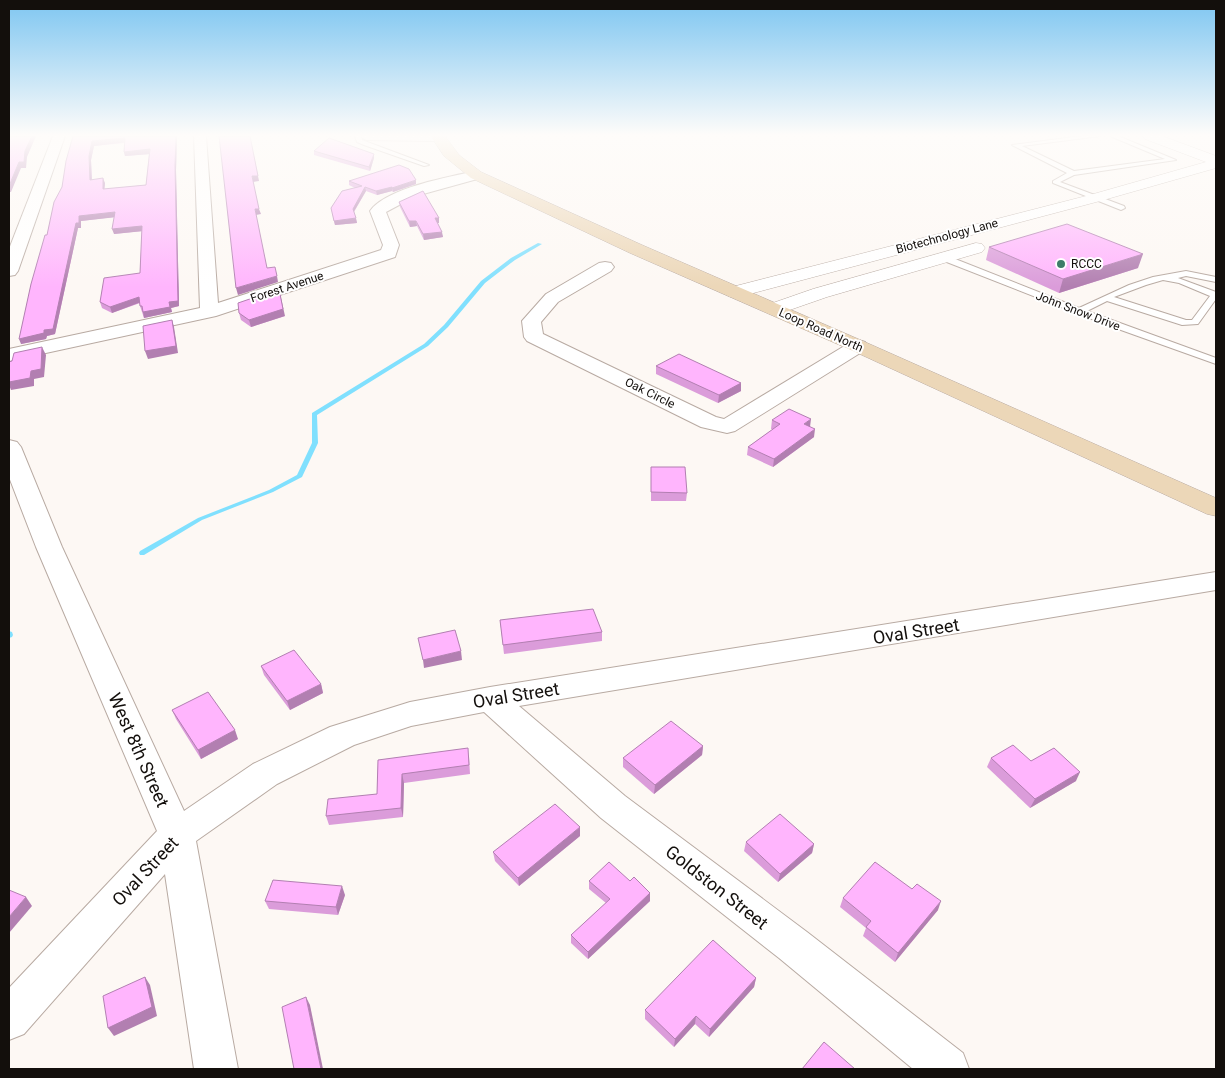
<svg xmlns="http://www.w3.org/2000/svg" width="1225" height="1078" font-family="Roboto,sans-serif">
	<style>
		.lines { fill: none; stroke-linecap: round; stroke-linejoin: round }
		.stream { fill: #80e0fe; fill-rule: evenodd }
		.service-casing { stroke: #b8aaa2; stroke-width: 2 }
		.minor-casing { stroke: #b8aaa2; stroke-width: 2 }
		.tertiary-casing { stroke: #b8aaa2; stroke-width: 1 }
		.secondary-casing { stroke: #b8aaa2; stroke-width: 1 }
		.service { fill: #fff; fill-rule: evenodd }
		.minor { fill: #fff; fill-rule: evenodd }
		.tertiary { fill: #fff; fill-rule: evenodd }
		.secondary { fill: #ecd7b8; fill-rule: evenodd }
		.wall { fill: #db9cda; fill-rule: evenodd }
		.shaded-wall { fill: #b27fb1 }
		.building { fill: #ffb5fd; stroke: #b27fb1; fill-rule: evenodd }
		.poi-dot { fill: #3e7d6a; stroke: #fff; stroke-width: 2 }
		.labels { text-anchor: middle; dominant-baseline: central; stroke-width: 4; stroke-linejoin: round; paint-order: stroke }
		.far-street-label { font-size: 12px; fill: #130f0c; stroke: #fff }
		.far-poi-label { font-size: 12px; fill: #130f0c; stroke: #fff; text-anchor: start }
		.near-street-label { font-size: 18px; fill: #130f0c; stroke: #fff }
	</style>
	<rect width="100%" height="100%" fill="#fdf8f4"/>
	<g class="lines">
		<g class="stream">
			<path d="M538 243 542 244 515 260 485 283 448 327 428 346 317 415 318 443 302 477 273 492 202 520 144 555H140L139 553 140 551 198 518 269 490 297 475 312 443V413L424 344 444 325 481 281 511 258Z"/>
			<path d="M9 631 12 632 13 635 12 637 9 638Z"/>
		</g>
		<defs>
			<g id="service">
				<path d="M355 136H361L362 140 429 165 424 166 364 145 357 142Z"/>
				<path d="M1082 136H1100L1022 146 1074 171 1165 159 1110 136H1118L1176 160 1074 175 1060 182 1124 206 1125 208 1121 210 1053 183V181L1067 173 1012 145Z"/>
				<path d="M939 255H945L1079 308 1129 285 1153 277 1186 271 1216 277V282L1186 276 1178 278 1216 292V299L1198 324 1182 325 1107 301 1087 311 1216 358V364L1107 325 939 259ZM1163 280 1179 283 1210 296 1192 320H1186L1114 297 1146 285Z"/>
			</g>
			<g id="minor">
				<path d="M53 136H65L18 271 15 275 9 276V249Z"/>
				<path d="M194 136H206L218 303 381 250 383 245 370 211C386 188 449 177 476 171L483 175 481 178 416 196 386 212 399 245 395 257 216 316 9 361V349L200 308Z"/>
				<path d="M360 136H444V137L438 141 366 140Z"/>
				<path d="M605 262 611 263 614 267 611 271 558 302 541 322 543 334 716 417 724 419 851 342 858 340 865 342 868 346 865 350 735 431 727 433 701 427 527 341 524 337 522 321 546 294 599 263Z"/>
				<path d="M9 440 17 442 21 447 62 547 184 811 253 764 330 727 410 702 490 687 1216 572V590L519 706 625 796 807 932 963 1053 969 1069H913L779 958 601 818 484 712 411 726 354 745 277 784 196 841 238 1069H194L165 874 24 1034 9 1040V988L157 831 36 547 9 477Z"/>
			</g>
			<g id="tertiary">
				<path d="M1143 136H1162L1216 156V168L1100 201 742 296 735 298 728 296 726 292 728 288 1090 195 1206 162 1145 139Z"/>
				<path d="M976 243 982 244 985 248 982 252 827 297 781 313 774 315 767 313 764 309 767 305 813 289Z"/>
			</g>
			<path id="secondary" d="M431 136H445L459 155 481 172 642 245 865 342 1216 498V516L1207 514 851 350 630 253 471 178 444 156Z"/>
		</defs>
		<use href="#service" class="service-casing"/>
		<use href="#minor" class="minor-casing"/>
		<use href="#tertiary" class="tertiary-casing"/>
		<use href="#secondary" class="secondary-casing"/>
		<use href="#service" class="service"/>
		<use href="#minor" class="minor"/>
		<use href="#tertiary" class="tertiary"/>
		<use href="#secondary" class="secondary"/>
	</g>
	<g class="wall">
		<path d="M73 136H177L176 170 179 306 171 308 172 312 144 318 140 306V303L112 313 102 308 100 302 140 273 142 231 114 234V217L81 221V228H78L55 334 47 336 46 339 21 344 47 235 62 187ZM125 143 124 152 125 156 149 154 146 185 104 189 105 183 92 180 91 160 94 146Z"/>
		<path d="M314 151 374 158 370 171 314 155Z"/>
		<path d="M349 181 416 184 393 192 392 191 377 195 366 191 354 212 357 223 335 225 331 208 355 188 349 185Z"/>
		<path d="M399 202 439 218V223H437L443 237 424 240 417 226 410 227 400 207Z"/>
		<path d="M989 247 1138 268 1059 293 986 260Z"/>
		<path d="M239 313 285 316 251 327 241 320Z"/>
		<path d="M656 366 741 383V391L718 403 656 374Z"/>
		<path d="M772 420 810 426 814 437 773 467 747 455 748 447 773 429H771Z"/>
		<path d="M651 467 687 493 686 501H651Z"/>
		<path d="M500 620 602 632V641L504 654Z"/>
		<path d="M261 666 321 684 323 693 290 710 264 675Z"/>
		<path d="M172 710 238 739 201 759 176 719Z"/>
		<path d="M703 746 702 755 654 794 623 767V758Z"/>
		<path d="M469 757 470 774 404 783 403 817 329 825 326 816 377 794 378 760Z"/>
		<path d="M991 758 1031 761 1076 781 1030 808 987 767Z"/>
		<path d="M580 836 519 886 495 861 493 852Z"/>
		<path d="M746 842 814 844 812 853 778 882 744 851Z"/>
		<path d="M589 881H630L650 893V901L588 959 571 943V935L606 903 589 889Z"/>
		<path d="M345 895 338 915 269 909 265 901Z"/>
		<path d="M843 898 938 910 895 962 863 936 866 928 840 907Z"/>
		<path d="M756 978 754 987 709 1037 695 1024 674 1047 645 1019V1010Z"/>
	</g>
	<g class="shaded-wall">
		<path d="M32 136H36L27 157 26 168H21L11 192H9V186L19 162Z"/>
		<path d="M176 136H177L176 170 179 306 171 308 172 312 144 318 143 312 169 302Z"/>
		<path d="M250 136 259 181 253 182 252 176Z"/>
		<path d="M125 138 127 142 94 146 91 160 92 185 90 180 89 156 92 141Z"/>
		<path d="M150 149 151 154 125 156 124 152Z"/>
		<path d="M374 154V158L370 171 369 167Z"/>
		<path d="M103 178 105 183 104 194 103 189Z"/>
		<path d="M416 180V184L393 192 392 188Z"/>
		<path d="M365 187 366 191 353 213V209Z"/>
		<path d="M392 187V191L377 195 376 191Z"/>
		<path d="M255 209H259L261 214 256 215Z"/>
		<path d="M115 212 117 217 81 221V228H78L55 334 47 336 46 339 21 344 19 339 44 330 76 223 79 216Z"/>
		<path d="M356 218 357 223 335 225 334 221Z"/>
		<rect x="435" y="218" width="4" height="5"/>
		<path d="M409 221H416L417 226 410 227Z"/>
		<path d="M142 226 144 231 114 234 112 229Z"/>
		<path d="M442 232 443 237 424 240 423 234Z"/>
		<path d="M1143 254 1138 268 1059 293 1063 279Z"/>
		<path d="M277 276 278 282 238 295 236 288Z"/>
		<path d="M279 289 285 316 251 327 249 320Z"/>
		<path d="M139 297 141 302 112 313 110 307Z"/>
		<path d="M172 320 174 327 178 353 148 359 145 351Z"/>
		<path d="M42 347 46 355 44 377 34 379V386L11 390 9 385V382L31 371Z"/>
		<path d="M741 383V391L718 403 719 395Z"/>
		<path d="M811 419 810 427 804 424Z"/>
		<path d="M815 429 814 437 773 467 774 459Z"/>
		<path d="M461 651 462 660 424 668 423 660Z"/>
		<path d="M321 684 323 693 290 710 287 701Z"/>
		<path d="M235 730 238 739 201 759 198 750Z"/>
		<path d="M703 746 702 755 654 794 655 785Z"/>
		<path d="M1080 772 1076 781 1030 808 1035 799Z"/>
		<path d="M402 774 404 783 403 817 401 808Z"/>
		<path d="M580 827V836L519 886 518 878Z"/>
		<path d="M814 844 812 853 778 882 780 874Z"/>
		<path d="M342 886 345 895 338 915 336 907Z"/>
		<path d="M650 893V901L588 959V952Z"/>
		<path d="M26 897 32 906 9 933V917Z"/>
		<path d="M941 901 938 910 895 962 898 953Z"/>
		<path d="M145 977 150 985 157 1016 114 1036 108 1028Z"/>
		<path d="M756 978 754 987 709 1037 710 1029Z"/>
		<path d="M306 997 310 1005 323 1069H321Z"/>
		<path d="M696 1016 695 1024 674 1047 675 1039Z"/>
	</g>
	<g class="building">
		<path d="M9 136H32L25 151 24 162H19L9 186Z"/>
		<path d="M73 136H176L175 166 178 301 169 302 170 307 143 312 142 306H140L139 297 110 307 100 302 104 278 140 273 142 226 112 229 115 212 79 216V223H76L53 329 44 330V333L19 339 31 284 45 235H47L54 202 62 187 66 161ZM125 138 124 152 150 149 146 185 103 189V178L90 180 89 156 92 141Z"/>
		<path d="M219 136H250L258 176H252L259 209H255L267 268 275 267 277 276 236 288Z"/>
		<path d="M329 138 374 154 369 167 314 151Z"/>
		<path d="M399 165 409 169 416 180 392 188V187L376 191 365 187 353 209 356 218 334 221 331 208 342 191 362 186 349 181Z"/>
		<path d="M423 191 439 218H435L442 232 423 234 416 221H409L399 202Z"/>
		<path d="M1067 224 1143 254 1063 279 989 247Z"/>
		<path d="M279 289 283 309 249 320 239 313 238 303Z"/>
		<path d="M172 320 176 346 145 351 143 326Z"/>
		<path d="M42 347 41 369 31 371 30 378 9 382V362L12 361 14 353Z"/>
		<path d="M679 354 741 383 719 395 656 366Z"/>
		<path d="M789 409 811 419 804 424 815 429 774 459 748 447 780 424 772 420Z"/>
		<path d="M651 467H685L687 493 651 492Z"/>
		<path d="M593 609 602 632 503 645 500 620Z"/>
		<path d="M455 630 461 651 423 660 418 638Z"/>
		<path d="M294 650 321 684 287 701 261 666Z"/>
		<path d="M208 692 235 730 198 750 172 710Z"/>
		<path d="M671 721 703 746 655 785 623 758Z"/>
		<path d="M1013 745 1031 761 1054 748 1080 772 1035 799 991 758Z"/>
		<path d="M468 748 469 765 402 774 401 808 326 816 328 799 377 794 378 760Z"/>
		<path d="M555 804 580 827 518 878 493 852Z"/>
		<path d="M780 814 814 844 780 874 746 842Z"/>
		<path d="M609 862 630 881 634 877 650 893 588 952 571 935 610 899 589 881Z"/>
		<path d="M875 862 912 889 917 884 941 901 898 953 866 927 871 921 843 898Z"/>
		<path d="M273 880 342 886 336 907 265 901Z"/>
		<path d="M9 890 26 897 9 917Z"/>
		<path d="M713 940 756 978 710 1029 696 1016 675 1039 645 1010Z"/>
		<path d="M145 977 152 1007 108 1028 103 996Z"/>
		<path d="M306 997 321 1069H294L282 1007Z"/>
		<path d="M824 1042 855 1069H802Z"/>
	</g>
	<linearGradient id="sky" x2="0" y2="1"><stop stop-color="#7ec6f1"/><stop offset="0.47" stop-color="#fefcfa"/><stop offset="1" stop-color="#fefcfa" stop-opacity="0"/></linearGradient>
	<rect width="1225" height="287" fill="url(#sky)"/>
	<circle class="poi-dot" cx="1061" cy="264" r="5"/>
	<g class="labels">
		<g class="far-street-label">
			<text transform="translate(947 236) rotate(-15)">Biotechnology Lane</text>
			<text transform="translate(287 287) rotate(-18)">Forest Avenue</text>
			<text transform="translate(1078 311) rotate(21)">John Snow Drive</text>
			<text transform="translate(821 330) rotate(24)">Loop Road North</text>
			<text transform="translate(650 393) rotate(26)">Oak Circle</text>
		</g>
		<g class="far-poi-label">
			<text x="1071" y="264">RCCC</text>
		</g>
		<g class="near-street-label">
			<text transform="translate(916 631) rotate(-9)">Oval Street</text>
			<text transform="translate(516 695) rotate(-9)">Oval Street</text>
			<text transform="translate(139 750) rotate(66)">West 8th Street</text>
			<text transform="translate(145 871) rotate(-47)">Oval Street</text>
			<text transform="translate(717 887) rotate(38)">Goldston Street</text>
		</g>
	</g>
	<rect width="1225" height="1078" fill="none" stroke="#130f0c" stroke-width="20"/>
</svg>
